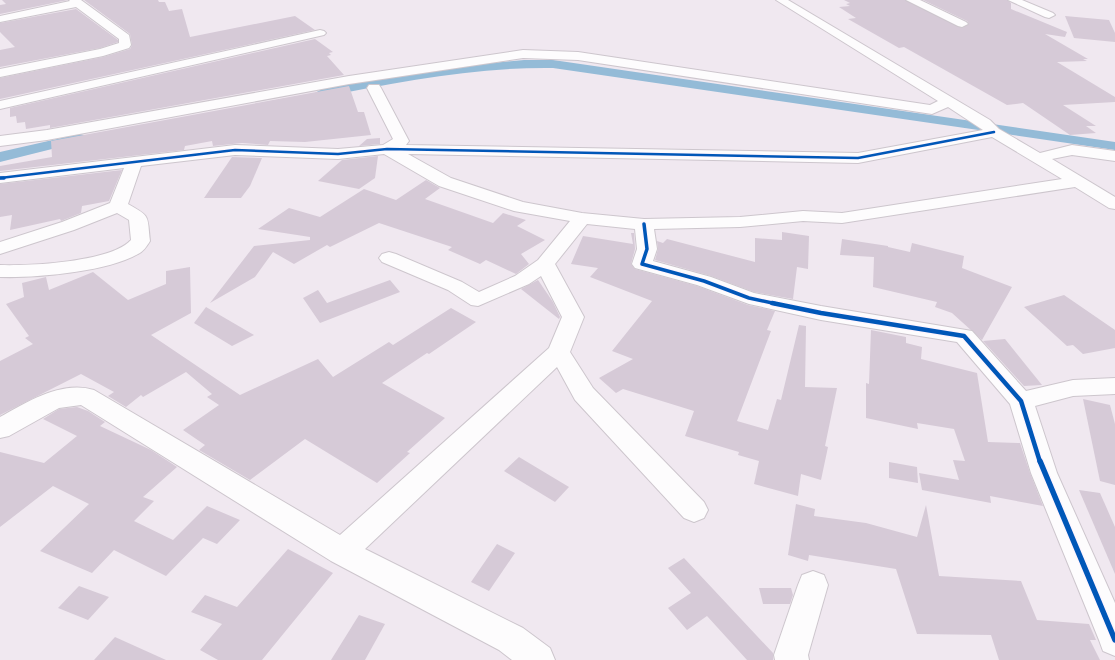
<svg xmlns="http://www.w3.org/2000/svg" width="1115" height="660" font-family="'Public Sans',sans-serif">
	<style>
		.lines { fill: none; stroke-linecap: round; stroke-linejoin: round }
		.canal { fill: #94bbd7; fill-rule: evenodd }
		.building { fill: #d6cad7 }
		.minor-casing { stroke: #cdc6cd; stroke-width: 2 }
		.minor { fill: #fdfcfd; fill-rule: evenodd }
		.cycleway-far3-casing { stroke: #fef4fd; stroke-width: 4 }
		.cycleway-far2-casing { stroke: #fef4fd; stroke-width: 5.5 }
		.cycleway-far1-casing { stroke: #fef4fd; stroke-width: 7 }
		.cycleway-casing { stroke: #fef4fd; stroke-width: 8 }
		.cycleway-far3 { stroke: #0057b8; stroke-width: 2.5 }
		.cycleway-far2 { stroke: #0057b8; stroke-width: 3.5 }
		.cycleway-far1 { stroke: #0057b8; stroke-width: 4.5 }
		.cycleway { stroke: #0057b8; stroke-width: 5.5 }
	</style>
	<rect width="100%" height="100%" fill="#f0e8f0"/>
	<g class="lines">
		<g class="canal">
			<path d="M524 60H553L1115 142V150L553 68C474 67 399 82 322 97L315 93 322 89 437 68Z"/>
			<path d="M79 134 84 135 86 138 84 141 0 162V152Z"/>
		</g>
	</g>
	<g class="building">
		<path d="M2 0H68L0 14V5L6 4Z"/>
		<path d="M84 0H158L159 2H165L169 11 182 9 190 37 295 16 315 30 0 99V78L103 57 130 49 132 45 130 34Z"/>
		<path d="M844 0H905L962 28 969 24 967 21 923 0H1007L1011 3V9L1067 32 1065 37 1045 34 1088 59H1083L1087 61 1057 62 1115 97V102L1063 105 1096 126H1086L1096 133 1070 135 1023 103 1007 105 904 47 899 48 848 19 856 18 839 7 850 6 846 4 850 3Z"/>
		<path d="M76 9 118 40V42L100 48 0 67V50L15 47 0 32V23Z"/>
		<path d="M1065 16 1109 20 1115 33V42L1074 38Z"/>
		<path d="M315 39 333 52 329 53 331 55 327 56 344 75 50 128V125L26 129 25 122 17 123 16 116 10 117V108Z"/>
		<path d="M349 86 358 112H364L371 135 305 142 270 141 268 145 242 143 213 146 212 141 185 146 184 150 0 171V166L52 157 51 141Z"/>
		<path d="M380 138V144L359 146 367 139Z"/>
		<path d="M378 156 375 178 359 189 318 181 342 160Z"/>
		<path d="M232 157 262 158 250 186 241 198H204Z"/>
		<path d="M122 170 109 201 82 206 81 213 61 221 60 219 10 230 12 215 0 217V184Z"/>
		<path d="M426 180 440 188 425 199 493 223 503 213 526 220 517 226 545 240 521 254 529 264 516 274 486 260 480 264 448 250 452 247 379 223 330 247 327 245 294 264 273 252 255 277 210 303 254 246 310 240V237L258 229 289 208 320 217 364 189 396 200Z"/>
		<path d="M782 232 809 236 808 269 797 267 793 299 754 292 711 276 655 260 658 249 657 241 663 243 667 239 755 262V238L782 240Z"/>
		<path d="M631 233H634L635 249 631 264 635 269 697 286 748 305 775 311 767 330 771 331 737 421 768 430 777 399 781 400 799 325 806 326 805 387 837 388 825 446 828 447 821 480 801 474 798 496 754 484 759 461 738 455 739 452 685 436 694 411 623 389 616 393 599 378 633 359 612 351 652 301 590 277 598 268 571 264 583 236 633 244Z"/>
		<path d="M842 239 888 246V247L910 252 912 243 964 256 962 268 1012 287 982 340 952 313 935 307 937 302 873 287 874 257 840 255Z"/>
		<path d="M190 267 191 313 151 335 240 395 318 359 333 377 389 342 393 345 451 308 476 322 429 354 427 353 382 383 445 418 407 452 410 453 377 483 305 439 250 480 199 450 205 445 183 430 219 405 207 397 212 394 186 372 143 397 141 395 126 407 108 396 114 392 81 374 0 415V361L33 344 25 338 29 336 6 304 24 297 22 283 46 277 49 290 93 272 128 300 166 284V271Z"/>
		<path d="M390 280 400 292 320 323 303 298 318 290 327 303Z"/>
		<path d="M538 280 553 302 560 317 559 319 521 289Z"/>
		<path d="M1064 295 1115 330V348L1083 354 1073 345 1067 346 1024 307Z"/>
		<path d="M206 307 254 335 232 346 194 323Z"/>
		<path d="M871 330 906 337V343L922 347 921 359 977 373 988 442 1020 443 1030 473 1043 506 990 496 991 503 922 490 919 473 959 480 953 460 965 461 954 429 917 423 918 429 866 418V383L869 384Z"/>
		<path d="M1005 339 1042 385 1024 386 983 341Z"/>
		<path d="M1083 399 1110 405 1115 424V485L1100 481Z"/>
		<path d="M77 407 88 411 105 422 100 426 151 450 177 467 143 497 154 501 134 521 173 540 207 506 240 520 217 544 203 538 166 576 114 550 92 573 40 551 89 504 53 486 0 527V452L44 463 77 436 43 419 59 409Z"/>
		<path d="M519 457 569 487 555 502 504 471Z"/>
		<path d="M889 462 917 467 918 483 889 478Z"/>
		<path d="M1079 490 1100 493 1115 527V574Z"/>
		<path d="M796 504 815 509 814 516 866 523 917 537 926 505 939 576 1021 581 1037 620 1089 624 1096 640H1090L1100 660H999L991 635 917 634 896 569 809 555 808 561 788 555Z"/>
		<path d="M497 544 515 553 489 591 471 582Z"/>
		<path d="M288 549 333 573 262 660H218L200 650 222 624 191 612 205 595 237 607Z"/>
		<path d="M684 558 773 653V660H747L707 616 687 630 668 608 691 593 668 568Z"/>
		<path d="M79 586 109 597 88 620 58 608Z"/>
		<path d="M759 588H791L793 595 790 604H763Z"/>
		<path d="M359 615 385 624 365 660H331Z"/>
		<path d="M115 637 166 660H94Z"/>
	</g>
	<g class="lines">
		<defs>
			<g id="minor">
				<path d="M69 0H81L129 35 131 45 129 48 103 56 0 77V69L100 49 119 43V39L76 7 0 22V16L70 1Z"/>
				<path d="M776 0H788L990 120 999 129 1040 153 1072 145 1115 151V161L1072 155 1052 159 1115 197V209L1109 208 1075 187 842 223 803 221 740 227 654 229 657 249 653 261 711 277 754 293 821 306 972 331 1026 391 1073 380 1115 378V394L1073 396 1035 406 1057 473 1115 603V656L1103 651 1099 640 1031 473 1010 404 957 342 821 320 749 304 697 285 635 268 632 264 637 249 635 229 587 224 555 264 584 317 570 352 593 388 704 502 708 510 704 518 694 522 684 518 575 400 557 367 365 549 523 628 550 648 555 660H512L499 650 331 561 81 405 59 408 9 436 0 438V417C27 402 62 380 94 390L340 535 549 348 562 317 541 276 529 284 478 306 471 305 448 290 382 262 379 258 382 254 389 252 396 254 462 282 479 292 515 276 538 260 570 221 514 211 439 186 384 154 338 159 235 155 141 166 128 204C151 217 147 215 150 241 147 246 143 252 138 254 107 272 36 278 0 277V265C30 266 111 262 131 240L129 220 117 213 74 230 0 254V242L62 222 110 203 124 168 0 183V173L235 145 338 149 383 145 393 139 367 88 369 85H379L381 88 409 141 406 145 858 153 983 130 948 107 932 114 578 60 523 58 349 84 47 140 0 146V136L47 130 349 76 523 50 578 52 930 105 938 101ZM992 137 1062 179 842 213 803 211 740 217 644 219 582 213 523 202 451 178 408 154 858 163Z"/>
				<path d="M906 0H920L966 22 968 24 962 27 958 26Z"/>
				<path d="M1008 0H1022L1053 13 1055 15 1049 18 1045 17Z"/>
				<path d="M320 30 324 31 326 33 324 35 0 109V101Z"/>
				<path d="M813 571 824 575 828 585 808 655 809 660H775L774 655 798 585 802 575Z"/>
			</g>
		</defs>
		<use href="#minor" class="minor-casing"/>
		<use href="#minor" class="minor"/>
		<defs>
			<path id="cycleway-far3" d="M0 178 235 150 338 154 387 149 858 158 994 132"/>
			<g id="cycleway-far2">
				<path d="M0 178H4"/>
				<path d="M644 224 647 249 642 264 704 281 749 298 777 304"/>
			</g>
			<path id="cycleway-far1" d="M772 303 821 313 964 336 1021 401 1040 462"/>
			<path id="cycleway" d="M1040 461 1115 640"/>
		</defs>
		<use href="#cycleway-far3" class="cycleway-far3-casing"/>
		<use href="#cycleway-far2" class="cycleway-far2-casing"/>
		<use href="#cycleway-far1" class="cycleway-far1-casing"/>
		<use href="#cycleway" class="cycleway-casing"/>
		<use href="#cycleway-far3" class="cycleway-far3"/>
		<use href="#cycleway-far2" class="cycleway-far2"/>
		<use href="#cycleway-far1" class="cycleway-far1"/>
		<use href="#cycleway" class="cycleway"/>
	</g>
</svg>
